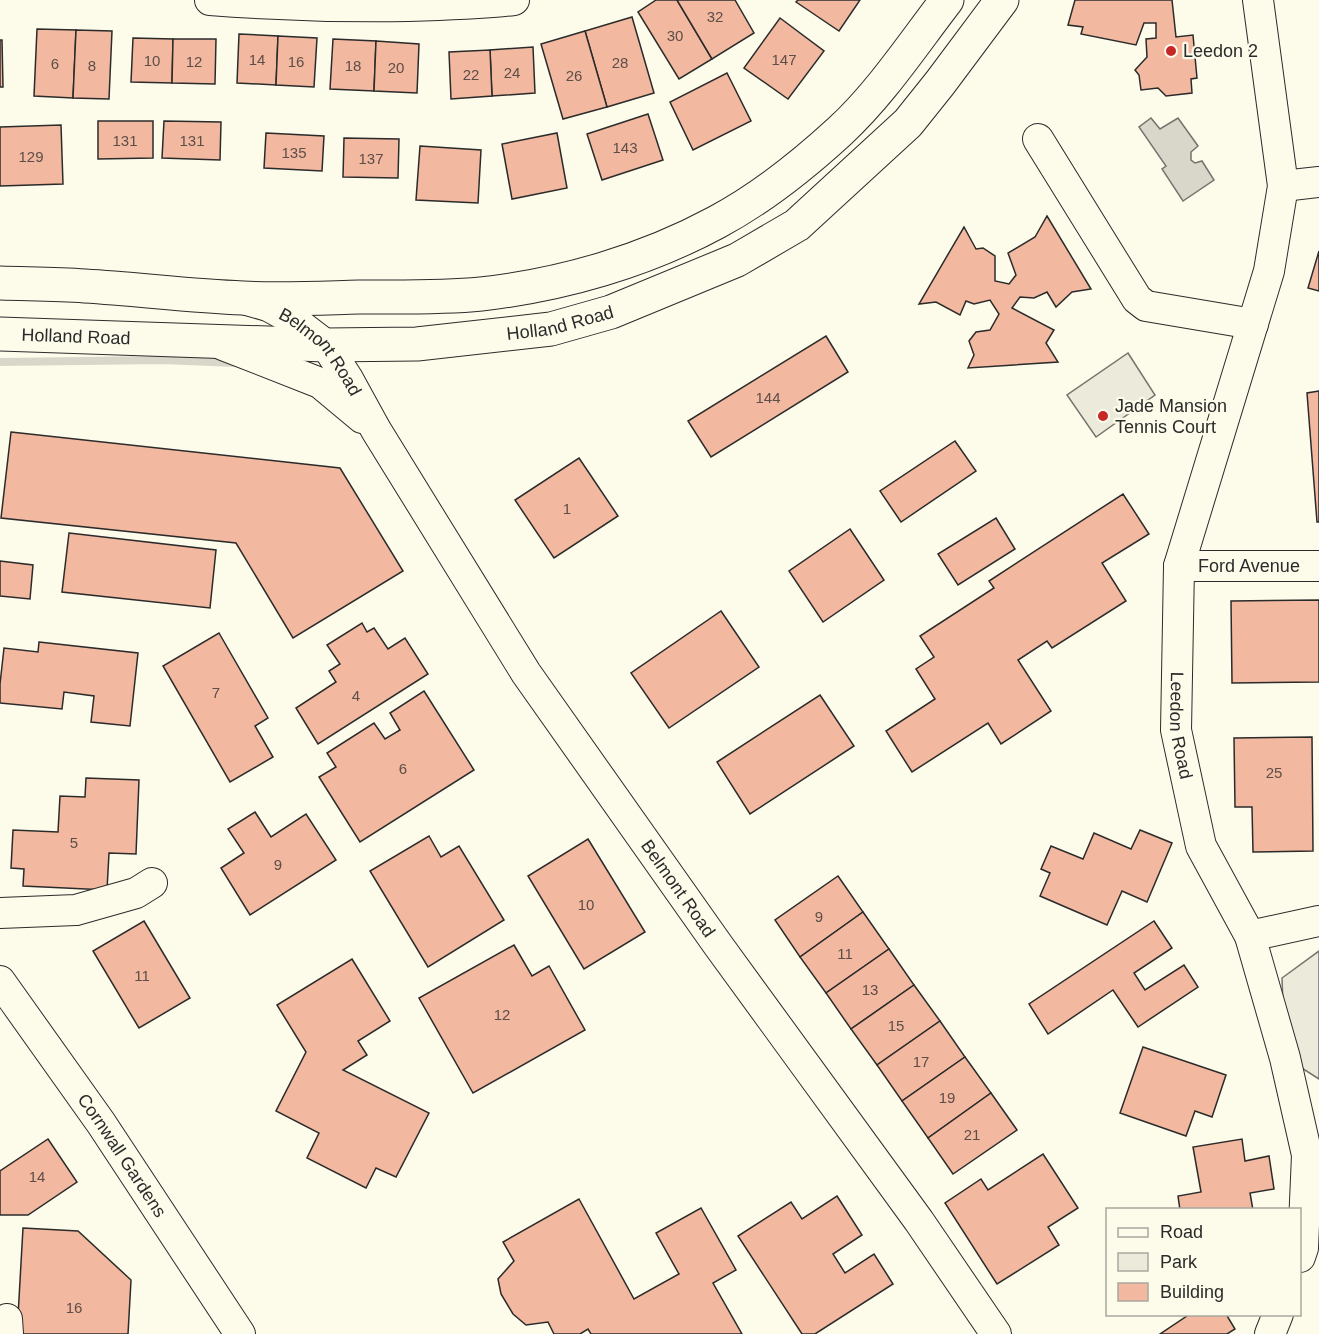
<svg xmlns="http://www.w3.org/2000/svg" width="1319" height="1334" font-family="Helvetica,sans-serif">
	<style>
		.green { fill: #ecebdb; stroke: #74746e; stroke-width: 1.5 }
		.water { fill: #d8d7c9; stroke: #74746e; stroke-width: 1.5 }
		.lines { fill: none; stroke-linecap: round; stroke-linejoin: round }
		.stream { stroke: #d8d7c9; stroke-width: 8 }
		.building { fill: #f2b8a0; stroke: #2b2b2b; stroke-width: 1.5 }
		.minor-casing { stroke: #2b2b2b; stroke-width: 32 }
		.major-casing { stroke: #2b2b2b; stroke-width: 35 }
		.minor { stroke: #fdfbea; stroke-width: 30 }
		.major { stroke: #fdfbea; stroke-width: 33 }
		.poi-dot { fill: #c62828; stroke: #fdfbea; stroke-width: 2 }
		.labels { text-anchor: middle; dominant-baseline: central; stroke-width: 4.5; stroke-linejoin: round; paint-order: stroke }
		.number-label { font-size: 15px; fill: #5d4e48 }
		.poi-label { font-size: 18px; fill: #2b2b2b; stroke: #fdfbea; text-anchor: start }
		.street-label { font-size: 18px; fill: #2b2b2b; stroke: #fdfbea }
	</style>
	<rect width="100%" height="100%" fill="#fdfbea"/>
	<g class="green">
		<path d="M1128 353 1155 395 1096 437 1067 395Z"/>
		<path d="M1319 951V1079L1297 1065 1283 1005 1282 978Z"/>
	</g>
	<path class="water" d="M1151 118 1160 129 1178 118 1198 146 1191 152V160L1195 163 1202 161 1214 180 1183 201 1162 169 1166 166 1139 127Z"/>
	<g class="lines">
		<path class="stream" d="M0 362 162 360 236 363"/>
	</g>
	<g class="building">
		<path d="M656 0H677L712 59 679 79 638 12Z"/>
		<path d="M677 0H735L754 33 712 59Z"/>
		<path d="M798 0H860L839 31 796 2Z"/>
		<path d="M1075 0H1172L1176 37 1193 35 1197 78 1191 79 1192 93 1166 96 1158 88 1141 90 1139 75 1135 70 1147 57 1146 39 1156 38V23H1144L1136 45 1081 34 1083 27 1068 25Z"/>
		<path d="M632 17 654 93 607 107 585 31Z"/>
		<path d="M780 18 824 51 788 99 744 68Z"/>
		<path d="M37 29 76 30 73 98 34 96Z"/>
		<path d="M76 30 112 31 109 99 73 98Z"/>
		<path d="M585 31 607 107 563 119 541 44Z"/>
		<path d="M239 34 278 36 276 85 237 83Z"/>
		<path d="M278 36 317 38 314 87 276 85Z"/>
		<path d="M133 38 173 39 172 83 131 82Z"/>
		<path d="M173 39H216L215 84 172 83Z"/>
		<path d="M333 39 376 41 374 91 330 89Z"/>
		<path d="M0 40H2L3 87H0Z"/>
		<path d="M376 41 419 44 417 93 374 91Z"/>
		<path d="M533 47 535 93 492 96 490 50Z"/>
		<path d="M490 50 492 96 451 99 449 52Z"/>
		<path d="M727 73 751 121 693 150 670 102Z"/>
		<path d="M648 114 663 160 602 180 587 134Z"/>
		<path d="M98 121H153V158L98 159Z"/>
		<path d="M164 121 221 122 220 160 162 158Z"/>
		<path d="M61 125 63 184 0 186V127Z"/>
		<path d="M266 133 324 136 322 171 264 168Z"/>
		<path d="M557 133 567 188 512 199 502 144Z"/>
		<path d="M344 138 399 139 398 178 343 177Z"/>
		<path d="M420 146 481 150 478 203 416 200Z"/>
		<path d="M1047 216 1091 289 1072 292 1056 307 1047 292 1034 298 1020 297 1012 308 1054 330 1046 343 1058 362 968 368 974 355 969 341 976 332 990 330 999 314 990 300 974 304 966 301 960 315 936 302 919 304 964 227 976 249 983 248 995 256V281L1009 284 1016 275 1008 253 1035 237Z"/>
		<path d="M1319 251V291L1308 288Z"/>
		<path d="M826 336 848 372 711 457 688 421Z"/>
		<path d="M1319 391V522H1317L1307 393Z"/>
		<path d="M11 432 340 468 403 571 293 638 236 543 1 518Z"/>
		<path d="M955 441 976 471 901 522 880 491Z"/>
		<path d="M579 458 618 516 554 558 515 500Z"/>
		<path d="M1123 494 1149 534 1102 563 1126 601 1052 648 1047 641 1018 660 1051 711 1001 744 988 723 912 772 886 731 935 699 916 669 934 657 920 636 994 588 989 581Z"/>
		<path d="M996 518 1015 549 958 585 938 554Z"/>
		<path d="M850 529 884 580 823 622 789 571Z"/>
		<path d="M69 533 216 550 210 608 62 592Z"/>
		<path d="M0 561 33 565 30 599 0 596Z"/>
		<path d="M1319 600V682L1232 683 1231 601Z"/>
		<path d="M721 611 759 667 669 728 631 673Z"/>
		<path d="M362 623 367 632 374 628 388 649 405 638 428 674 318 744 296 708 336 682 329 671 340 664 327 645Z"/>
		<path d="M219 633 268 718 255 726 273 757 230 782 163 666Z"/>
		<path d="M39 642 138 653 130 726 91 722 94 696 64 692 62 709 0 703V684L4 648 38 652Z"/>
		<path d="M424 691 474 770 360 842 319 777 336 767 327 753 374 723 385 739 400 730 390 713Z"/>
		<path d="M820 695 854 746 750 814 717 762Z"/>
		<path d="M1312 737 1313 851 1253 852 1252 807H1235L1234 738Z"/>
		<path d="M86 778 139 780 136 854 109 853 107 890 23 886 24 869 11 868 13 830 58 832 60 796 85 797Z"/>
		<path d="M255 812 271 837 306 814 336 860 250 915 221 868 244 853 228 829Z"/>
		<path d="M1140 830 1172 843 1147 902 1122 891 1107 925 1040 896 1050 873 1041 869 1051 846 1083 859 1094 833 1131 849Z"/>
		<path d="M429 836 441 857 459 846 504 920 428 967 370 871Z"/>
		<path d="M588 839 645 932 584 969 528 876Z"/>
		<path d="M838 876 863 912 800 957 775 920Z"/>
		<path d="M863 912 889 949 826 993 800 957Z"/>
		<path d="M144 921 190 998 139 1028 93 951Z"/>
		<path d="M1154 921 1172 948 1134 973 1145 990 1184 965 1198 987 1138 1027 1113 990 1048 1034 1029 1004Z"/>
		<path d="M514 945 532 976 549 966 585 1030 473 1093 419 998Z"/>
		<path d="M889 949 914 985 851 1029 826 993Z"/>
		<path d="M352 959 390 1021 358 1041 367 1055 343 1070 429 1113 396 1177 376 1168 366 1188 307 1158 319 1133 276 1111 306 1052 277 1005Z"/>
		<path d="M914 985 940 1021 877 1065 851 1029Z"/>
		<path d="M940 1021 965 1057 902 1101 877 1065Z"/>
		<path d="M1143 1047 1226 1075 1212 1117 1195 1111 1186 1136 1120 1113Z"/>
		<path d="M965 1057 991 1093 928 1138 902 1101Z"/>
		<path d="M991 1093 1017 1130 953 1174 928 1138Z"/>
		<path d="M48 1139 77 1182 28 1215H0V1171Z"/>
		<path d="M1242 1139 1245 1161 1269 1156 1274 1189 1250 1193 1253 1210H1180L1178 1196 1201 1192 1193 1147Z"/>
		<path d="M1043 1154 1078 1208 1048 1227 1059 1245 997 1284 945 1203 981 1179 988 1190Z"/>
		<path d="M837 1196 862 1235 833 1254 845 1273 874 1254 893 1284 815 1334H802L738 1236 791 1202 802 1219Z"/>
		<path d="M579 1199 634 1299 679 1274 656 1233 701 1208 736 1270 713 1283 742 1334H591L588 1329 580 1334H554L548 1322 526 1325 513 1314 501 1294 498 1279 514 1261 503 1242Z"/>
		<path d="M23 1228 78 1231 131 1280 128 1334H17Z"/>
		<path d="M1190 1314H1226L1235 1329 1227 1334H1160Z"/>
	</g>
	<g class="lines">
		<defs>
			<g id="minor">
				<path d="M210 0C276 5 342 7 408 6 443 5 478 4 514 0"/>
				<path id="s1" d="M1258 0 1283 186 1269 271 1179 566 1176 730 1201 846 1250 936 1285 1058 1307 1155 1303 1248 1300 1257"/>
				<path d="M1038 139 1137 299 1146 306 1253 324"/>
				<path d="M1283 186 1319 182"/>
				<path id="s2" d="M247 300 268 306 292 319 326 345 348 379 376 430 526 673 718 945 919 1221 996 1334"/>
				<path d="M223 345 320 383 362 418"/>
				<path id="s3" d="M1179 566H1319"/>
				<path d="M0 913 76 910 136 893 152 883"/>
				<path d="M1250 936 1319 921"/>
				<path id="s4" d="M0 981 101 1123 240 1334"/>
				<path d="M7 1319 8 1334"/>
				<path d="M1270 1334 1278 1314"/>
			</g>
			<g id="major">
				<path d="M0 283C28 284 56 284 85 286 137 289 190 296 243 298 281 300 321 298 359 297 399 297 441 298 481 294 562 285 645 261 717 222 762 198 803 165 840 131 881 93 913 44 947 0"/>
				<path id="s5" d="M0 334 326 345 417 344 551 329 611 312 737 260 797 225 908 123 940 83 1002 0"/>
			</g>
		</defs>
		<use href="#minor" class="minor-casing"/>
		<use href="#major" class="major-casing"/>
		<use href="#minor" class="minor"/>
		<use href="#major" class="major"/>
	</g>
	<g class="poi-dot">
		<circle cx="1171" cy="51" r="6"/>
		<circle cx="1103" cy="416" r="6"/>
	</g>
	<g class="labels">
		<g class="number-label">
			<text x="715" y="16">32</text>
			<text x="675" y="35">30</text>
			<text x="257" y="59">14</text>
			<text x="784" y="59">147</text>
			<text x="152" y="60">10</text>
			<text x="194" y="61">12</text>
			<text x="296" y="61">16</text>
			<text x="620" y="62">28</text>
			<text x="55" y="63">6</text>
			<text x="92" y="65">8</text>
			<text x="353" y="65">18</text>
			<text x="396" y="67">20</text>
			<text x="512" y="72">24</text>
			<text x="471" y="74">22</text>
			<text x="574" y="75">26</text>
			<text x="125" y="140">131</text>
			<text x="192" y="140">131</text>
			<text x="625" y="147">143</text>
			<text x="294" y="152">135</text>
			<text x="31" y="156">129</text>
			<text x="371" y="158">137</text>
			<text x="768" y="397">144</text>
			<text x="567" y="508">1</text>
			<text x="216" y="692">7</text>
			<text x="356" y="695">4</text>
			<text x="403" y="768">6</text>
			<text x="1274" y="772">25</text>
			<text x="74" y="842">5</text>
			<text x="278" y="864">9</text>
			<text x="586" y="904">10</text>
			<text x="819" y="916">9</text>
			<text x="845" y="953">11</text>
			<text x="142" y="975">11</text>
			<text x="870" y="989">13</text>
			<text x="502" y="1014">12</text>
			<text x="896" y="1025">15</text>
			<text x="921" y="1061">17</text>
			<text x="947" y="1097">19</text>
			<text x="972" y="1134">21</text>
			<text x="37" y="1176">14</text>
			<text x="74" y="1307">16</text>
		</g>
		<g class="poi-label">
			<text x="1183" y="51">Leedon 2</text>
			<text x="1115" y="406">Jade Mansion<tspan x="1115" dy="21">Tennis Court</tspan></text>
		</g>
		<g class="street-label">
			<text stroke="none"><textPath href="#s5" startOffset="562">Holland Road</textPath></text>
			<text stroke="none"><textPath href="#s5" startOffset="76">Holland Road</textPath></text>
			<text stroke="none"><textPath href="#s2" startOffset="93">Belmont Road</textPath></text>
			<text stroke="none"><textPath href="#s3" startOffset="70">Ford Avenue</textPath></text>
			<text stroke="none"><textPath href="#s1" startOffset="742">Leedon Road</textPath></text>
			<text stroke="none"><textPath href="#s2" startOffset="740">Belmont Road</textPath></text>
			<text stroke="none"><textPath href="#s4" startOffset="213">Cornwall Gardens</textPath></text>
		</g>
	</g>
	<rect x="1106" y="1208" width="195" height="108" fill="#fdfbea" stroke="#a9a89e" stroke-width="1.5"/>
	<rect x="1118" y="1228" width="30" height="9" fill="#fdfbea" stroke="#a9a89e" stroke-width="1.5"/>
	<text x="1160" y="1238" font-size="18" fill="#2b2b2b">Road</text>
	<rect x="1118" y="1253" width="30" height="18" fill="#ecebdb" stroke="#a9a89e" stroke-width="1.5"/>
	<text x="1160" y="1268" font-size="18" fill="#2b2b2b">Park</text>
	<rect x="1118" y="1283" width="30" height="18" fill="#f2b8a0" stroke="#a9a89e" stroke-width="1.5"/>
	<text x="1160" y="1298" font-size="18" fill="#2b2b2b">Building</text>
</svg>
